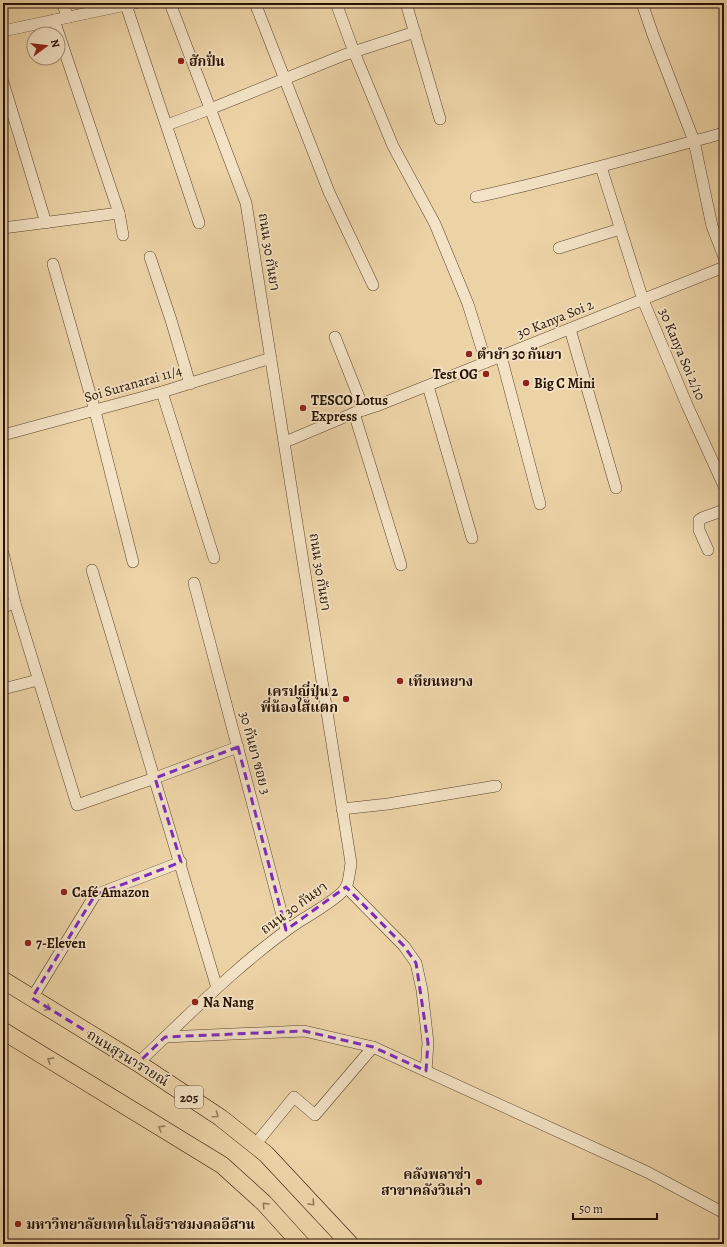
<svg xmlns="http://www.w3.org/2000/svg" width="727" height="1247" font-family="Alegreya,'Noto Serif Thai',serif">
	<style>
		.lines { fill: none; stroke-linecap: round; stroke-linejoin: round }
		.minor-casing { stroke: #58422b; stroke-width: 12 }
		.primary-casing { stroke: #261102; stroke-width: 18 }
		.minor { stroke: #f3e2c5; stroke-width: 11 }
		.primary { stroke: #ecd3a6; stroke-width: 17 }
		.oneway { stroke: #937c5c }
		.marked { fill: none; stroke: #7b2cbf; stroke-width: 3; stroke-dasharray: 8 5; stroke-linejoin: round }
		.poi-dot { fill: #8f2418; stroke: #f3e2c5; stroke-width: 1.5 }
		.labels { text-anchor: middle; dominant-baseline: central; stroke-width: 3.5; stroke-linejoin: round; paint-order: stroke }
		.shield { fill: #f3e2c5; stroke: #64503c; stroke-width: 1 }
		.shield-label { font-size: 13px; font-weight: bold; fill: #261102 }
		.poi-label { font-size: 14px; font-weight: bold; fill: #261102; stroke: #f3e2c5; text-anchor: start }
		.street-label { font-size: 14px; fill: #261102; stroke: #f3e2c5 }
	</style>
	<rect width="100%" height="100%" fill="#ecd3a6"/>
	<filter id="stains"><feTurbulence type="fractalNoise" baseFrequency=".005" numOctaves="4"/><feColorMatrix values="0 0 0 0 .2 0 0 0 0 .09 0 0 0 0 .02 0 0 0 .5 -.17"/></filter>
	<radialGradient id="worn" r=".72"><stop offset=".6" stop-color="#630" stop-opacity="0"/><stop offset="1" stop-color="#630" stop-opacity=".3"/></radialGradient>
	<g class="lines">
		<defs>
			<g id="minor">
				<path d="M62 3 68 17"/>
				<path d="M255 3 329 192 373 285"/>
				<path d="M336 3 354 52 393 146 435 224 468 304 486 362"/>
				<path d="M406 3 440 119"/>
				<path d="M642 3 653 35 694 141 712 226 724 257"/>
				<path d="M126 5 199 223"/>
				<path d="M54 20 119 213 123 235"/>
				<path d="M3 31 135 3"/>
				<path d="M3 82 46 223"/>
				<path d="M167 125 210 109 344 55 415 32"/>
				<path d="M601 167 643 300 687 405 724 486"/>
				<path d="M476 197C559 179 642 155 724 133"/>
				<path d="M3 228 119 213"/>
				<path d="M559 248 620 229"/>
				<path d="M150 257 171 320 190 384"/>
				<path d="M53 264 95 411 133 562"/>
				<path d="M570 329 616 488"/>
				<path d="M335 337 364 410"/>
				<path d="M501 356 540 504"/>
				<path d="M428 386 472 538"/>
				<path d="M162 392 214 558"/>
				<path d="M354 413 401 565"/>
				<path d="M3 435 162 392 271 358"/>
				<path d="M285 442 354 413 379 405 724 267"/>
				<path d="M708 550 699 530V520L702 518 724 510"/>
				<path d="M3 553 15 603 3 607"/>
				<path d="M92 570 217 988"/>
				<path d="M194 583 286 930"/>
				<path d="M15 603 77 805 155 778 238 747"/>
				<path d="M3 689 38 680"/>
				<path d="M342 809 388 804 496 786"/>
				<path d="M346 887 404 946 416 963 422 990 428 1043 426 1071"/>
				<path d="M32 998 95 895 181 862"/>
				<path d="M165 1037 304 1031 373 1047 647 1172 724 1213"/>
				<path d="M138 1063C190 1014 241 961 300 921 310 915 342 896 346 887 349 882 350 869 351 863L246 203 170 3"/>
				<path d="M254 1146 294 1097 315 1115 373 1047"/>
			</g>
			<g id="primary">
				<path d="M3 980 138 1063 221 1118 266 1154 350 1244"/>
				<path d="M3 1031 222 1165 264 1203 301 1244"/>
			</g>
		</defs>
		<use href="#minor" class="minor-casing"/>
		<use href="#primary" class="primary-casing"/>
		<use href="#minor" class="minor"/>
		<use href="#primary" class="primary"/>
	</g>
	<defs><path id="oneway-chevron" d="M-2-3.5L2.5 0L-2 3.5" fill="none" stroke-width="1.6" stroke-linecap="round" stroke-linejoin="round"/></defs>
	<g class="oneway">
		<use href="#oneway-chevron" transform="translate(48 1008) rotate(31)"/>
		<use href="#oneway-chevron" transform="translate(50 1060) rotate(-148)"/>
		<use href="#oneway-chevron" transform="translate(216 1115) rotate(35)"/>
		<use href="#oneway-chevron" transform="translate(161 1128) rotate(-148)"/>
		<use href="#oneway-chevron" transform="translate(312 1203) rotate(47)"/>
		<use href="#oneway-chevron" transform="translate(265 1205) rotate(-134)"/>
	</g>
	<path class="marked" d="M238 747 286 930 346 887 404 946 416 963 428 1043 426 1071 373 1047 304 1031 165 1037 138 1063 32 998 95 895 181 862 155 778Z"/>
	<g class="poi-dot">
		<circle cx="181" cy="61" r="4"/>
		<circle cx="469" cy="354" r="4"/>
		<circle cx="486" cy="374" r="4"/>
		<circle cx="526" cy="383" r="4"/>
		<circle cx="303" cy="408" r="4"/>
		<circle cx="400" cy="681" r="4"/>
		<circle cx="346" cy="699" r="4"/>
		<circle cx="64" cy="892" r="4"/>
		<circle cx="28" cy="943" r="4"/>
		<circle cx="195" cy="1002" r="4"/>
		<circle cx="479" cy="1182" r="4"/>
		<circle cx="18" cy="1224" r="4"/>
	</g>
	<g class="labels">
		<rect class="shield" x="175" y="1086" width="28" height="22" rx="3"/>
		<g class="shield-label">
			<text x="189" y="1097">205</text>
		</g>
		<g class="poi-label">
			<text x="189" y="61">ฮักปั่น</text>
			<text x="477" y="354">ตำยำ 30 กันยา</text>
			<text x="478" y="374" text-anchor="end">Test OG</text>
			<text x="534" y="383">Big C Mini</text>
			<text x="311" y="400">TESCO Lotus<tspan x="311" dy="16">Express</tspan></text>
			<text x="408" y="681">เทียนหยาง</text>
			<text x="338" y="691" text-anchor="end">เครปญี่ปุ่น 2<tspan x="338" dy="16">พี่น้องไส้แตก</tspan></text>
			<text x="72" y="892">Café Amazon</text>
			<text x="36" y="943">7-Eleven</text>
			<text x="203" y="1002">Na Nang</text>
			<text x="471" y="1174" text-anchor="end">คลังพลาซ่า<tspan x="471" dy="16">สาขาคลังวินล่า</tspan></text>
			<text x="26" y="1224">มหาวิทยาลัยเทคโนโลยีราชมงคลอีสาน</text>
		</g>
		<g class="street-label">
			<text transform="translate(269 252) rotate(81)">ถนน 30 กันยา</text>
			<text transform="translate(555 319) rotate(-22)">30 Kanya Soi 2</text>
			<text transform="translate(682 354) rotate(67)">30 Kanya Soi 2/10</text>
			<text transform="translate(133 384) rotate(-16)">Soi Suranarai 11/4</text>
			<text transform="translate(320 572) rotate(81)">ถนน 30 กันยา</text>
			<text transform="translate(255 753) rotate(75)">30 กันยา ซอย 3</text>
			<text transform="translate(294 908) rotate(-36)">ถนน 30 กันยา</text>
			<text transform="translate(128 1058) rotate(32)">ถนนสุรนารายณ์</text>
		</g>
	</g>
	<rect width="727" height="1247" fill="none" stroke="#ecd3a6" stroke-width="16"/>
	<rect x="4" y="4" width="719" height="1239" fill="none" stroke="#261102" stroke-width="2"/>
	<rect x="8" y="8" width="711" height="1231" fill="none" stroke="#261102"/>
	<g transform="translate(46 46) rotate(75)"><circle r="19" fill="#f3e2c5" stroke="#a18e77"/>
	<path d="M0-3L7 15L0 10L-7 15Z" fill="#8f2418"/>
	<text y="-6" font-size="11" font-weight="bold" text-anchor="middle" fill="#261102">N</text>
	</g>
	<path d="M573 1213v6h84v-6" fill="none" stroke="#261102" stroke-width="2"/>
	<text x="579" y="1213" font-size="12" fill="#261102" stroke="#f3e2c5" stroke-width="3" paint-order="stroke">50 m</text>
	<rect width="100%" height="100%" filter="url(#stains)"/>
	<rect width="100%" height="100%" fill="url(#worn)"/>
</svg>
